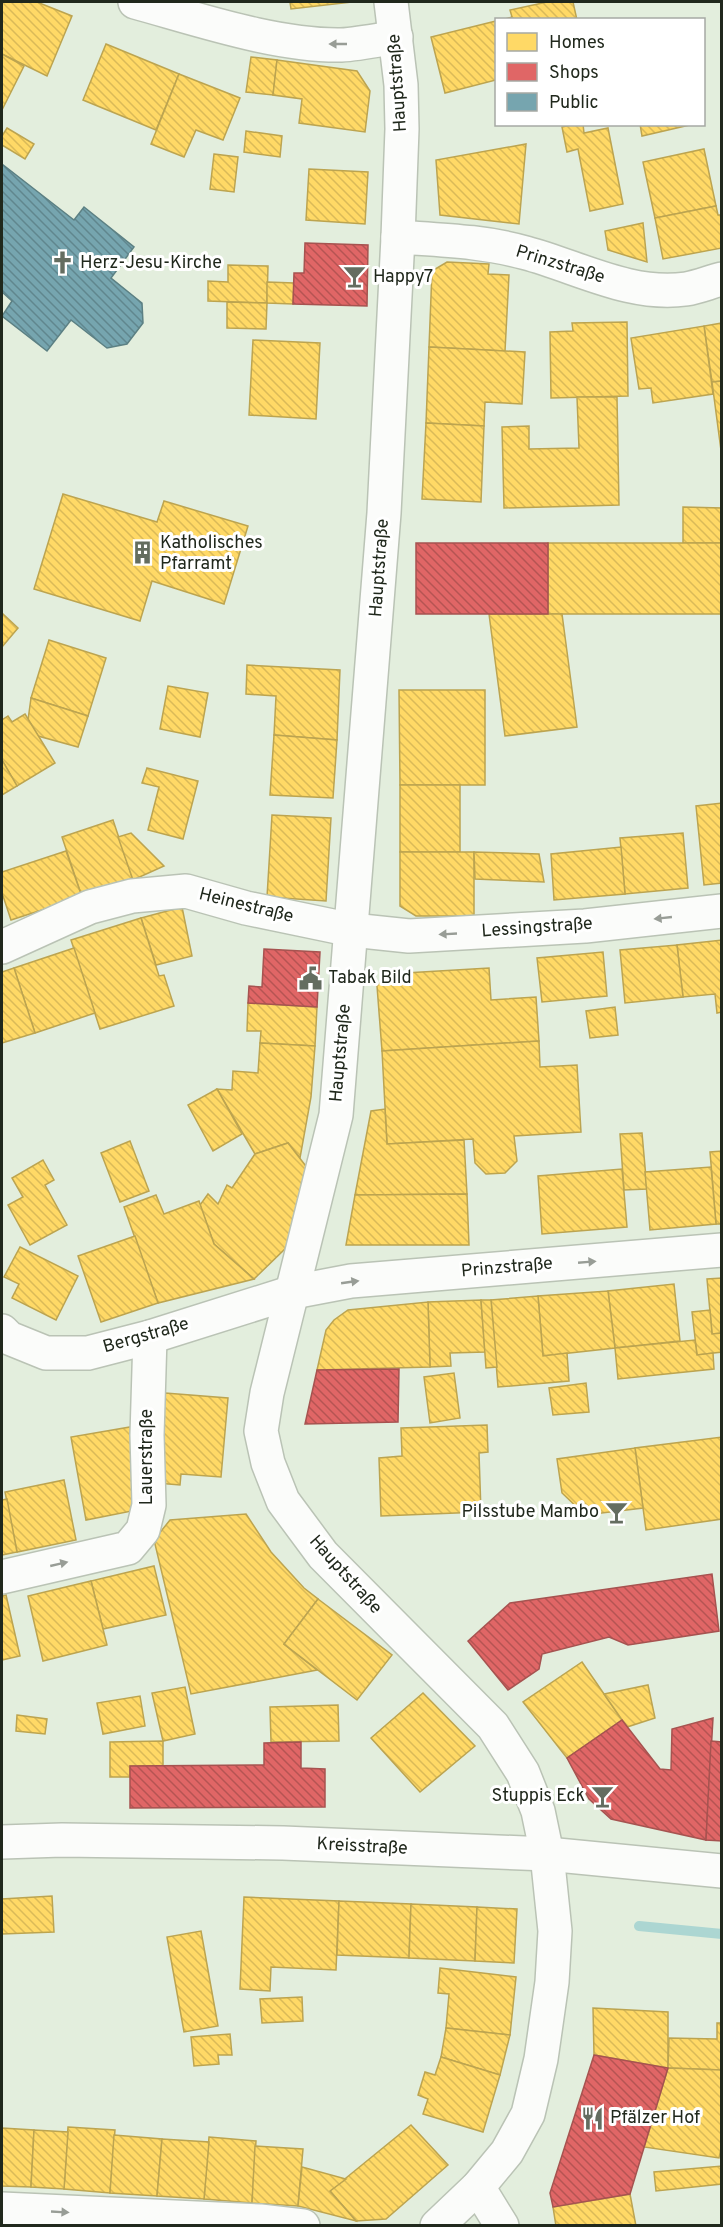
<svg xmlns="http://www.w3.org/2000/svg" width="723" height="2227" font-family="Overpass,sans-serif">
	<style>
		.homes { fill: url(#homes-back-hatch); stroke: #bca450; stroke-width: 1.5 }
		.shops { fill: url(#shops-back-hatch); stroke: #a65350; stroke-width: 1.5 }
		.public { fill: url(#public-back-hatch); stroke: #5c8083; stroke-width: 1.5 }
		.lines { fill: none; stroke-linecap: round; stroke-linejoin: round }
		.stream { stroke: #acd6d2; stroke-width: 10 }
		.minor-casing { stroke: #bac3b5; stroke-width: 36 }
		.major-casing { stroke: #bac3b5; stroke-width: 36 }
		.minor { stroke: #fbfcfa; stroke-width: 33 }
		.major { stroke: #fbfcfa; stroke-width: 33 }
		.oneway { fill: #989d96 }
		.labels { text-anchor: middle; dominant-baseline: central; stroke-width: 6; stroke-linejoin: round; paint-order: stroke }
		.street-label { font-size: 18px; fill: #20281c; stroke: #fff }
		.poi-label { font-size: 18px; fill: #20281c; stroke: #fff; text-anchor: start }
	</style>
	<defs>
		<pattern id="homes-back-hatch" width="6" height="6" patternUnits="userSpaceOnUse" patternTransform="scale(1.5)"><rect width="6" height="6" fill="#ffd966"/><path d="M-1 5l2 2M0 0l6 6M5-1l2 2" fill="none" stroke="#daba58"/></pattern>
		<pattern id="shops-back-hatch" width="6" height="6" patternUnits="userSpaceOnUse" patternTransform="scale(1.5)"><rect width="6" height="6" fill="#e06666"/><path d="M-1 5l2 2M0 0l6 6M5-1l2 2" fill="none" stroke="#b55453"/></pattern>
		<pattern id="public-back-hatch" width="6" height="6" patternUnits="userSpaceOnUse" patternTransform="scale(1.5)"><rect width="6" height="6" fill="#76a5af"/><path d="M-1 5l2 2M0 0l6 6M5-1l2 2" fill="none" stroke="#60868e"/></pattern>
	</defs>
	<rect width="100%" height="100%" fill="#e3eedd"/>
	<g class="homes">
		<path d="M2 2H37L72 16 47 76 2 54Z"/>
		<path d="M290 2H352L291 9Z"/>
		<path d="M547 2H573L577 20H502L512 17 510 10Z"/>
		<path d="M496 21V80L445 93 431 37Z"/>
		<path d="M106 44 179 74 156 130 83 100Z"/>
		<path d="M2 54 24 66 2 110Z"/>
		<path d="M251 57 277 60 273 95 246 92Z"/>
		<path d="M277 60 357 71 370 91 365 132 299 123 302 99 273 95Z"/>
		<path d="M179 74 240 98 223 140 196 130 184 157 151 144Z"/>
		<path d="M575 124H583L584 133 608 128 623 204 590 211 578 149 567 152 562 127Z"/>
		<path d="M640 124H694L642 136Z"/>
		<path d="M7 128 34 144 25 159 2 145V136Z"/>
		<path d="M246 131 282 136 280 157 244 152Z"/>
		<path d="M526 144 519 224 440 215 436 160Z"/>
		<path d="M704 149 716 206 655 218 643 162Z"/>
		<path d="M214 154 238 157 234 192 210 189Z"/>
		<path d="M309 169 368 172 365 224 306 220Z"/>
		<path d="M716 206 718 215H722V248L663 259 655 218Z"/>
		<path d="M643 223 647 262 608 250 605 231Z"/>
		<path d="M447 262 489 264 488 274 509 275 505 351 429 347 432 271Z"/>
		<path d="M228 265 268 266 267 303 208 301V281L228 282Z"/>
		<path d="M267 282 294 283 293 304 267 303Z"/>
		<path d="M227 302 267 303 266 329 227 328Z"/>
		<path d="M627 322 628 396 551 398 550 332 573 331 572 323Z"/>
		<path d="M722 323V381L712 382 704 326Z"/>
		<path d="M704 326 713 394 653 403 651 388 639 389 631 338Z"/>
		<path d="M253 340 320 343 316 419 249 415Z"/>
		<path d="M429 347 525 352 522 404 485 402 484 426 426 423Z"/>
		<path d="M722 381V458L712 382Z"/>
		<path d="M577 397H617L619 505 504 508 502 427 529 426V449L579 448Z"/>
		<path d="M426 423 484 426 481 502 422 499Z"/>
		<path d="M63 494 157 522 164 501 248 526 224 604 152 581 140 621 34 589Z"/>
		<path d="M683 507 722 508V543H683Z"/>
		<rect x="548" y="543" width="174" height="71"/>
		<path d="M2 613 18 628 2 647Z"/>
		<path d="M489 614H562L577 727 505 736Z"/>
		<path d="M49 640 106 658 88 716 31 698Z"/>
		<path d="M247 665 340 670 337 740 274 735 276 696 246 694Z"/>
		<path d="M168 686 208 693 200 737 160 729Z"/>
		<path d="M399 690H485V785H400Z"/>
		<path d="M31 698 88 716 78 747 38 736 28 720Z"/>
		<path d="M25 714 55 763 17 786 2 760V720L8 716 12 722Z"/>
		<path d="M274 735 337 740 333 798 270 795Z"/>
		<path d="M2 760 17 786 2 795Z"/>
		<path d="M147 768 198 781 183 839 148 830 159 787 142 783Z"/>
		<rect x="400" y="785" width="60" height="67"/>
		<path d="M722 803V883L704 885 696 806Z"/>
		<path d="M272 815 331 818 326 901 267 897Z"/>
		<path d="M113 820 133 880 82 897 62 837Z"/>
		<path d="M131 833 164 866 133 880 118 837Z"/>
		<path d="M683 833 688 888 625 894 620 838Z"/>
		<path d="M621 847 625 894 554 900 551 854Z"/>
		<path d="M66 851 82 897 11 920 2 893V872Z"/>
		<path d="M400 852H474V916H416L400 906Z"/>
		<path d="M474 852 539 854 544 882 475 879Z"/>
		<path d="M182 907 192 956 156 965 141 918Z"/>
		<path d="M141 918 159 976 164 975 174 1006 100 1029 71 940Z"/>
		<path d="M722 940V1012L717 1013 715 994 683 997 677 945Z"/>
		<path d="M677 945 683 997 625 1003 620 950Z"/>
		<path d="M74 948 95 1013 35 1033 14 968Z"/>
		<path d="M603 952 607 996 542 1002 537 958Z"/>
		<path d="M14 968 35 1033 2 1043V972Z"/>
		<path d="M489 968 491 1000 536 997 539 1041 382 1051 377 986 388 974Z"/>
		<path d="M248 1003 317 1007 315 1046 260 1043 261 1031H247Z"/>
		<path d="M615 1007 618 1035 590 1038 586 1011Z"/>
		<path d="M539 1041 540 1067 577 1065 581 1132 514 1136 517 1161 505 1173 486 1174 475 1163 473 1139 387 1144 382 1051Z"/>
		<path d="M260 1043 315 1046 311 1097 300 1158 288 1143 255 1154 217 1089 232 1090 233 1071 258 1073Z"/>
		<path d="M217 1089 242 1134 213 1151 188 1105Z"/>
		<path d="M385 1109 387 1144 464 1140 467 1194 355 1195 371 1111Z"/>
		<path d="M642 1133 647 1189 624 1190 620 1134Z"/>
		<path d="M130 1141 149 1191 120 1202 101 1153Z"/>
		<path d="M288 1143 312 1174 289 1245 254 1279 214 1244 200 1205 208 1194 218 1204 227 1185 232 1188 255 1154Z"/>
		<path d="M722 1151V1224H716L710 1152Z"/>
		<path d="M43 1160 54 1180 45 1185 67 1225 30 1245 8 1205 23 1197 12 1178Z"/>
		<path d="M711 1167 716 1224 650 1230 645 1172Z"/>
		<path d="M622 1169 627 1227 542 1234 538 1176Z"/>
		<path d="M467 1194 469 1245H346L355 1195Z"/>
		<path d="M156 1195 164 1214 199 1201 214 1244 254 1279 158 1303 124 1207Z"/>
		<path d="M135 1236 158 1303 101 1322 78 1256Z"/>
		<path d="M20 1247 78 1276 56 1320 12 1298 19 1284 4 1277Z"/>
		<path d="M722 1278V1333L712 1334 707 1279Z"/>
		<path d="M674 1284 680 1341 615 1348 608 1291Z"/>
		<path d="M608 1291 615 1348 543 1356 538 1296Z"/>
		<path d="M538 1296 543 1356 567 1353 569 1381 498 1387 491 1300Z"/>
		<path d="M481 1300 485 1352 450 1353 451 1366 430 1367 428 1302Z"/>
		<path d="M481 1300H491L497 1367 486 1368Z"/>
		<path d="M428 1302 430 1367 317 1370 326 1330 334 1320 348 1310Z"/>
		<path d="M710 1310 712 1334 722 1333V1352L697 1355 692 1312Z"/>
		<path d="M695 1340 697 1355 713 1353 714 1369 618 1379 615 1348Z"/>
		<path d="M454 1373 460 1418 430 1423 424 1377Z"/>
		<path d="M586 1383 589 1412 553 1415 549 1388Z"/>
		<path d="M165 1393 228 1398 221 1477 181 1474 180 1485 157 1483Z"/>
		<path d="M487 1425 488 1452 479 1453 481 1512 381 1516 379 1458 402 1456 401 1428Z"/>
		<path d="M136 1426 137 1510 86 1520 71 1437Z"/>
		<path d="M722 1437V1519L646 1530 635 1448Z"/>
		<path d="M635 1448 643 1508 585 1515 562 1493 557 1459Z"/>
		<path d="M64 1480 76 1540 17 1552 5 1492Z"/>
		<path d="M7 1499 17 1552 2 1555V1500Z"/>
		<path d="M246 1514 271 1552 304 1588 318 1599 284 1644 317 1670 191 1694 154 1540 170 1520Z"/>
		<path d="M154 1566 166 1615 103 1629 91 1581Z"/>
		<path d="M91 1581 107 1645 43 1661 28 1596Z"/>
		<path d="M6 1595 20 1656 2 1660V1596Z"/>
		<path d="M318 1599 392 1655 357 1700 284 1644Z"/>
		<path d="M582 1662 622 1720 567 1758 523 1702Z"/>
		<path d="M648 1685 655 1718 627 1727 604 1694Z"/>
		<path d="M185 1687 195 1734 163 1741 152 1693Z"/>
		<path d="M423 1693 475 1746 420 1792 371 1738Z"/>
		<path d="M140 1696 145 1726 103 1734 97 1703Z"/>
		<path d="M338 1705 339 1741 271 1742 270 1707Z"/>
		<path d="M17 1715 47 1719 45 1734 16 1731Z"/>
		<path d="M163 1741V1766H130V1777H110V1742Z"/>
		<path d="M52 1896 54 1932 2 1934V1899Z"/>
		<path d="M244 1897 339 1901 336 1970 271 1967 270 1991 240 1989Z"/>
		<path d="M339 1901 411 1904 409 1958 337 1955Z"/>
		<path d="M411 1904 477 1907 475 1961 409 1958Z"/>
		<path d="M477 1907 517 1909 514 1963 475 1961Z"/>
		<path d="M201 1931 218 2026 184 2032 167 1937Z"/>
		<path d="M440 1968 516 1977 510 2035 446 2028 449 1994 438 1993Z"/>
		<path d="M302 1997 303 2021 262 2023 260 1999Z"/>
		<path d="M593 2008 668 2012V2068L594 2055Z"/>
		<path d="M717 2023H722V2070L668 2068 669 2038 717 2039Z"/>
		<path d="M446 2028 510 2035 500 2075 441 2057Z"/>
		<path d="M230 2034 232 2055H218L219 2064 194 2066 191 2037Z"/>
		<path d="M441 2057 500 2075 483 2132 423 2114 428 2099 418 2095 425 2072 435 2075Z"/>
		<path d="M668 2068 722 2070V2145L719 2158 644 2147Z"/>
		<path d="M411 2125 448 2165 386 2219 356 2221 330 2191Z"/>
		<path d="M68 2127 115 2130 110 2193 64 2189Z"/>
		<path d="M2 2128 34 2130 31 2187 2 2186Z"/>
		<path d="M34 2130 68 2132 64 2189 31 2187Z"/>
		<path d="M114 2135 162 2139 157 2196 110 2193Z"/>
		<path d="M209 2137 256 2141 252 2203 204 2199Z"/>
		<path d="M162 2139 209 2142 204 2199 157 2196Z"/>
		<path d="M255 2146 303 2149 298 2206 252 2203Z"/>
		<path d="M722 2166V2184L656 2191 654 2172Z"/>
		<path d="M302 2167 346 2179 330 2191 356 2221 298 2206Z"/>
		<path d="M630 2194 636 2226H556L553 2207Z"/>
	</g>
	<g class="shops">
		<path d="M305 243 368 245 367 306 293 304 294 273H304Z"/>
		<rect x="416" y="543" width="132" height="71"/>
		<path d="M264 949 320 952 317 1007 248 1003 249 986 262 987Z"/>
		<path d="M399 1369 398 1422 305 1424 317 1370Z"/>
		<path d="M712 1574 719 1631 628 1645 609 1637 542 1654 539 1669 508 1690 468 1641 510 1603Z"/>
		<path d="M713 1718 706 1840 611 1819 589 1799 567 1758 622 1720 660 1769 671 1770 672 1729Z"/>
		<path d="M711 1741 722 1742V1841L706 1840Z"/>
		<path d="M301 1742V1768L325 1769V1807L130 1808V1766L264 1765V1743Z"/>
		<path d="M594 2055 668 2068 630 2194 553 2207 550 2193Z"/>
	</g>
	<path class="public" d="M2 164 74 220 84 207 134 247 111 278 142 303 143 323 127 344 107 348 71 320 47 351 2 316 12 301 2 292Z"/>
	<g class="lines">
		<path class="stream" d="M639 1926 722 1934"/>
		<defs>
			<g id="minor">
				<path d="M135 2C197 19 276 46 341 45 359 44 378 40 396 37"/>
				<path d="M391 2 401 85 402 129 398 237 384 513 336 1115 267 1393 261 1431 268 1463 283 1501 323 1555 493 1726 523 1773 538 1811 547 1854 555 1931 552 1982 541 2059 528 2114 507 2152 478 2187 437 2226"/>
				<path d="M398 237C440 240 484 241 526 253 578 267 631 297 686 289 698 287 710 282 722 279"/>
				<path d="M2 947 90 907 132 896 186 891 246 908 352 930 409 936 585 926 722 911"/>
				<path d="M2 1331 9 1338 46 1353H88L150 1337 293 1292 351 1281 722 1250"/>
				<path d="M2 1577 128 1548 143 1530 149 1505 147 1435 150 1337"/>
				<path d="M478 2187 502 2226"/>
				<path d="M2 2209 260 2221 303 2226"/>
			</g>
			<path id="major" d="M2 1842 62 1840 283 1843 547 1854 722 1871"/>
		</defs>
		<use href="#minor" class="minor-casing"/>
		<use href="#major" class="major-casing"/>
		<use href="#minor" class="minor"/>
		<use href="#major" class="major"/>
	</g>
	<defs><path id="oneway-solid" d="M-6-.8H1V-3.2L6.5 0L1 3.2V.8H-6Z" transform="scale(1.5)"/></defs>
	<g class="oneway">
		<use href="#oneway-solid" transform="translate(338 44) rotate(-180)"/>
		<use href="#oneway-solid" transform="translate(663 918) rotate(174)"/>
		<use href="#oneway-solid" transform="translate(448 934) rotate(177)"/>
		<use href="#oneway-solid" transform="translate(587 1262) rotate(-5)"/>
		<use href="#oneway-solid" transform="translate(350 1282) rotate(-8)"/>
		<use href="#oneway-solid" transform="translate(59 1564) rotate(-13)"/>
		<use href="#oneway-solid" transform="translate(60 2212) rotate(3)"/>
	</g>
	<defs>
		<symbol id="church-bare" viewBox="-9 -9 18 18"><path d="M-1.2-6h2.4v3.5h3.3v2.4h-3.3V6h-2.4V-.1h-3.3v-2.4h3.3Z" fill="#646d60" stroke="#fff" stroke-width="2.5" paint-order="stroke"/></symbol>
		<symbol id="bar-bare" viewBox="-9 -9 18 18"><path d="M-6-5H6L.8 .8V4.5H3.5V6h-7V4.5H-.8V.8Z" fill="#646d60" stroke="#fff" stroke-width="2.5" paint-order="stroke"/></symbol>
		<symbol id="building-bare" viewBox="-9 -9 18 18"><path d="M-4-6H4V6H1V3H-1V6H-4ZM-2.5-4.3h1.7v1.8h-1.7ZM.8-4.3h1.7v1.8H.8ZM-2.5-1h1.7V.8h-1.7ZM.8-1h1.7V.8H.8Z" fill="#646d60" stroke="#fff" stroke-width="2.5" paint-order="stroke"/></symbol>
		<symbol id="civic-bare" viewBox="-9 -9 18 18"><path d="M-.6-6.5H3V-4.5H.6V-3L4-1V1h2V6H-6V1h2V-1L-.6-3ZM-1.2 2.5V6h2.4V2.5Z" fill="#646d60" stroke="#fff" stroke-width="2.5" paint-order="stroke"/></symbol>
		<symbol id="restaurant-bare" viewBox="-9 -9 18 18"><path d="M-5-6h1v4h1v-4h1v4h1v-4h1v5L-1.5 .5V6h-2V.5L-5-1ZM5-6V6H3V1.5H1.5Q1.5-4 5-6Z" fill="#646d60" stroke="#fff" stroke-width="2.5" paint-order="stroke"/></symbol>
	</defs>
	<g fill-rule="evenodd">
		<use href="#church-bare" x="46" y="246" width="33" height="33"/>
		<use href="#bar-bare" x="338" y="260" width="33" height="33"/>
		<use href="#building-bare" x="126" y="536" width="33" height="33"/>
		<use href="#civic-bare" x="294" y="962" width="33" height="33"/>
		<use href="#bar-bare" x="600" y="1496" width="33" height="33"/>
		<use href="#bar-bare" x="586" y="1780" width="33" height="33"/>
		<use href="#restaurant-bare" x="576" y="2102" width="33" height="33"/>
	</g>
	<g class="labels">
		<g class="street-label">
			<text transform="translate(398 83) rotate(-94)">Hauptstraße</text>
			<text transform="translate(560 265) rotate(17)">Prinzstraße</text>
			<text transform="translate(380 568) rotate(-86)">Hauptstraße</text>
			<text transform="translate(246 906) rotate(14)">Heinestraße</text>
			<text transform="translate(537 928) rotate(-4)">Lessingstraße</text>
			<text transform="translate(341 1053) rotate(-85)">Hauptstraße</text>
			<text transform="translate(507 1268) rotate(-5)">Prinzstraße</text>
			<text transform="translate(146 1336) rotate(-16)">Bergstraße</text>
			<text transform="translate(147 1457) rotate(-90)">Lauerstraße</text>
			<text transform="translate(345 1575) rotate(48)">Hauptstraße</text>
			<text transform="translate(362 1847) rotate(3)">Kreisstraße</text>
		</g>
		<g class="poi-label">
			<text x="80" y="263">Herz-Jesu-Kirche</text>
			<text x="373" y="277">Happy7</text>
			<text x="160" y="543">Katholisches<tspan x="160" dy="21">Pfarramt</tspan></text>
			<text x="328" y="978">Tabak Bild</text>
			<text x="599" y="1512" text-anchor="end">Pilsstube Mambo</text>
			<text x="585" y="1796" text-anchor="end">Stuppis Eck</text>
			<text x="610" y="2118">Pfälzer Hof</text>
		</g>
	</g>
	<rect width="723" height="2227" fill="none" stroke="#20281c" stroke-width="6"/>
	<rect x="495" y="18" width="210" height="108" fill="#ffffff" stroke="#a6a9a4" stroke-width="1.5"/>
	<rect x="507" y="33" width="30" height="18" fill="#ffd966" stroke="#a6a9a4" stroke-width="1.5"/>
	<text x="549" y="48" font-size="18" fill="#20281c">Homes</text>
	<rect x="507" y="63" width="30" height="18" fill="#e06666" stroke="#a6a9a4" stroke-width="1.5"/>
	<text x="549" y="78" font-size="18" fill="#20281c">Shops</text>
	<rect x="507" y="93" width="30" height="18" fill="#76a5af" stroke="#a6a9a4" stroke-width="1.5"/>
	<text x="549" y="108" font-size="18" fill="#20281c">Public</text>
</svg>
